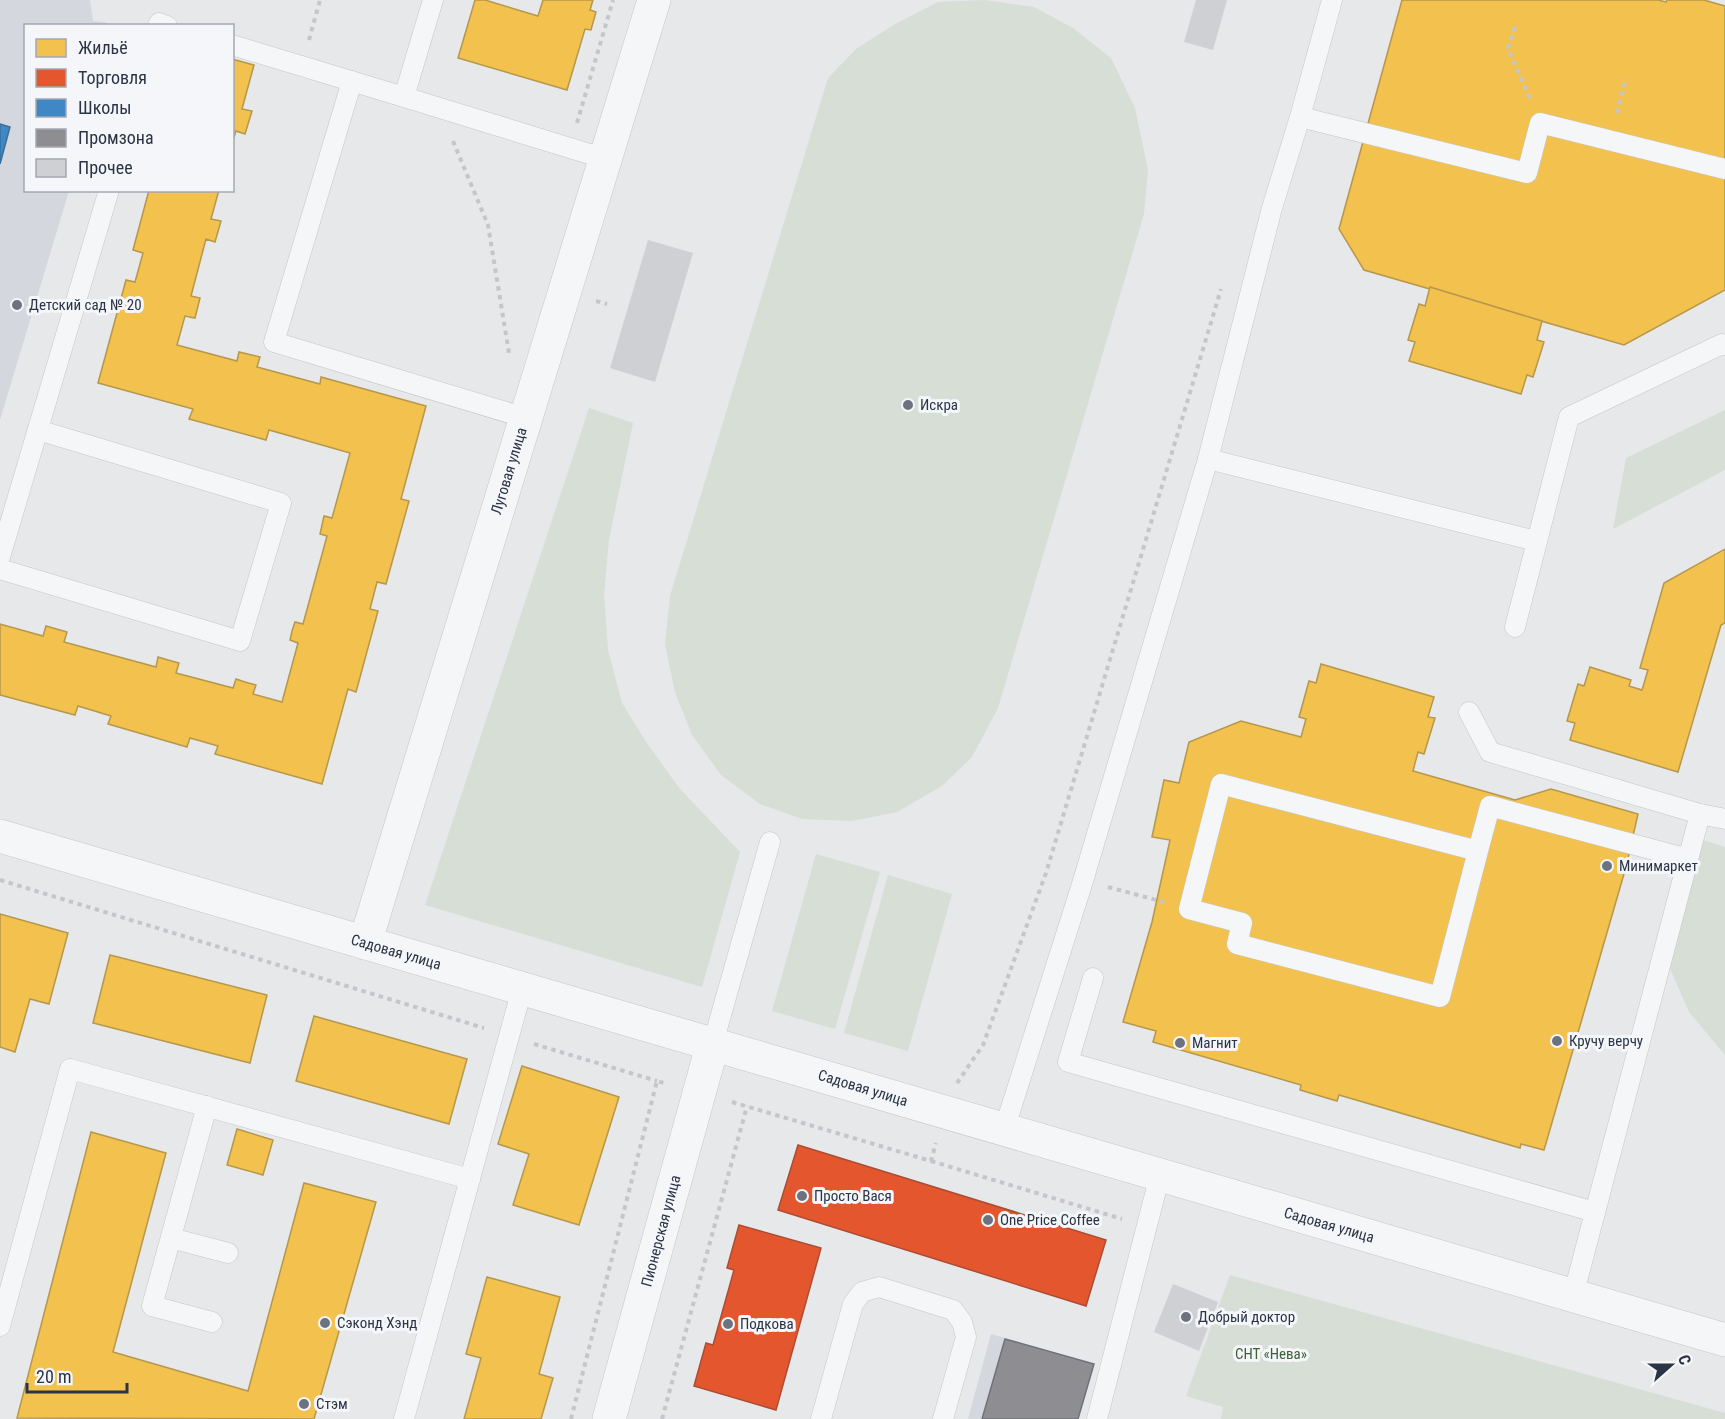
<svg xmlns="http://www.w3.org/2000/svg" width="1725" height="1419" font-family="'Roboto Condensed',sans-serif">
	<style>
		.built { fill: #d4d7dd }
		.green { fill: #d6ded6 }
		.homes { fill: #f2c14e; stroke: #b6974b; stroke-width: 1.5 }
		.shops { fill: #e4572e; stroke: #ac4c35; stroke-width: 1.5 }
		.schools { fill: #3f88c5; stroke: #396f9f; stroke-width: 1.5 }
		.industry { fill: #8d8d92; stroke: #70727b; stroke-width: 1.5 }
		.building { fill: #ced0d3 }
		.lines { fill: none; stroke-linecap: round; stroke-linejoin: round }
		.service-casing { stroke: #c4c6c8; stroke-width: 21 }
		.minor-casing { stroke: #c4c6c8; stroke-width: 34 }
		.path { stroke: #c5c6ca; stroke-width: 4; stroke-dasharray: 4.5 4.5; stroke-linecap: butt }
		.service { stroke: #f5f6f7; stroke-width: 20 }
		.minor { stroke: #f5f6f7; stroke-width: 33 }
		.poi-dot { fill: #6c737f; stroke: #f4f6f9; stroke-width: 2 }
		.labels { text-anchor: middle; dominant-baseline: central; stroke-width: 6; stroke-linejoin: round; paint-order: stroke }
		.poi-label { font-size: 15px; fill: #2b3445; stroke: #f4f6f9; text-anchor: start }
		.street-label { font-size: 15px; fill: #2b3445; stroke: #f4f6f9 }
		.park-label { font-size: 15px; fill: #3f6138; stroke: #f4f6f9 }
	</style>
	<rect width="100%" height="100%" fill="#e6e8ea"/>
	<g class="built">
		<path d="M0 0H90L93 21 105 22 108 25 26 26V190L69 191 0 420Z"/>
		<path d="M991 1334 1094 1364 1078 1419H968Z"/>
	</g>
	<g class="green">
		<path d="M985 0 1034 7 1073 28 1111 58 1135 108 1148 170 1144 214 998 708 972 757 942 786 897 812 852 821 802 819 760 804 721 775 692 735 675 692 665 644 670 596 828 78 856 49 895 24 938 2Z"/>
		<path d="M589 408 633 423 609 540 604 595 608 650 622 703 646 742 680 789 740 852 702 987 425 905Z"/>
		<path d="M1725 410V470L1613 529 1626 458Z"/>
		<path d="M1691 836 1725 847V1055L1689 1012 1665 957Z"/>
		<path d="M816 854 880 872 835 1029 772 1011Z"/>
		<path d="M888 875 952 894 908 1051 844 1033Z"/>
		<path d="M1230 1275 1725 1413V1419H1221L1223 1407 1186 1396Z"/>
	</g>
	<g class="homes">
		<path d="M475 0H485L538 16 543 0H593L590 10 596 12 591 30 585 29 567 90 458 58Z"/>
		<path d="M1402 0H1658L1666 2 1667 0H1704L1725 6V290L1624 345 1364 270 1339 229Z"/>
		<path d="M232 59 254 65 242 109 252 111 245 134 236 131 232 143Z"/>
		<path d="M149 190H219L211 219 221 221 215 242 206 239 191 296 200 298 195 318 185 316 177 345 237 361 239 352 260 357 257 367 320 384 321 377 426 406 401 499 409 501 386 584 377 582 370 609 378 611 356 692 348 689 322 784 215 754 218 746 190 738 187 747 108 724 111 716 78 706 75 715 0 695V624L43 636 46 626 67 632 64 642 156 667 158 657 168 660 179 663 176 673 233 688 236 679 245 682 256 685 253 694 282 702 298 643 290 640 292 631 295 622 303 624 327 536 320 534 324 516 332 518 350 453 269 430 266 440 189 419 193 409 98 383 126 280 135 282 143 253 133 250Z"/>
		<path d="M1430 287 1542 321 1537 340 1544 342 1533 377 1527 375 1521 394 1409 361 1415 342 1408 340 1419 304 1425 306Z"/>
		<path d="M1725 549V623L1721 625 1678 772 1570 740 1575 723 1567 721 1578 684 1584 686 1590 667 1631 680 1629 686 1642 690 1648 670 1640 668 1664 583Z"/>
		<path d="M1321 664 1434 697 1428 717 1435 718 1424 754 1418 752 1413 771 1515 800 1551 789 1638 814 1626 867 1544 1150 1521 1144 1520 1148 1339 1095 1337 1101 1300 1090 1301 1085 1153 1042 1156 1031 1123 1022 1152 922 1170 840 1152 837 1164 780 1179 783 1189 742 1241 721 1301 737 1306 719 1299 717 1309 681 1316 683Z"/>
		<path d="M0 914 68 933 49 1004 30 999 15 1052 0 1047Z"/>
		<path d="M110 955 267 995 250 1063 93 1023Z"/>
		<path d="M314 1016 467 1059 449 1124 296 1081Z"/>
		<path d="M522 1066 619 1097 579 1225 513 1205 529 1154 498 1144Z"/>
		<path d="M237 1129 273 1140 263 1175 227 1165Z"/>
		<path d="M91 1132 166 1153 113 1352 248 1391 304 1183 376 1202 314 1419 17 1418Z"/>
		<path d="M487 1277 560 1297 539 1374 553 1378 541 1419H464L481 1358 466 1354Z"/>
	</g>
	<g class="shops">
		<path d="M798 1145 1106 1240 1086 1306 778 1210Z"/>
		<path d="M739 1225 821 1248 776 1410 694 1386 706 1343 713 1345 734 1270 727 1268Z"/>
	</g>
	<path class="schools" d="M0 124 10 127 0 164Z"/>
	<path class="industry" d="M1005 1339 1094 1364 1078 1419H982Z"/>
	<g class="building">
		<path d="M1196 0H1227L1213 50 1184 42Z"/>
		<path d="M648 240 693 253 655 382 610 368Z"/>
		<path d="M1173 1284 1218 1302 1199 1351 1154 1332Z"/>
	</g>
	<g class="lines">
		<defs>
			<g id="service">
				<path d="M433 0 404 97 606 159"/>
				<path d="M158 26 159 23 167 26"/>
				<path d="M232 45 404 97"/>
				<path d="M352 81 274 342 526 418"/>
				<path d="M1300 117 1527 173 1540 123 1725 169"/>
				<path d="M1208 459 1536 541"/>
				<path d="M0 557 109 190"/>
				<path d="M0 569 240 641 281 503 38 430"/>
				<path d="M1515 627 1569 417 1722 344 1725 345"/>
				<path d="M1469 712 1490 752 1700 814 1725 819"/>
				<path d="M1478 851 1440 997 1237 944 1242 923 1189 909 1221 784 1478 851 1490 806 1688 859"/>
				<path d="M1093 978 1068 1062 1595 1212"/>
				<path d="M713 1043 770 842"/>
				<path d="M207 1106 152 1306 212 1322"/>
				<path d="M1004 1130 1083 881 1208 459 1272 208 1300 117 1332 0"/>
				<path d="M171 1238 228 1253"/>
				<path d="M1573 1296 1700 814"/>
				<path d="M0 1326 70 1069 470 1179"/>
				<path d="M404 1419 522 989"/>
				<path d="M821 1419 853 1304 862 1292 879 1287 953 1310 962 1322 966 1337 943 1419"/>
				<path d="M1097 1419 1160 1175"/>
			</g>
			<g id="minor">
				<path d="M0 836 1725 1340"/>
				<path d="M365 943 654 0"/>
				<path d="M609 1419 713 1043"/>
			</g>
		</defs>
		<use href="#service" class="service-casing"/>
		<use href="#minor" class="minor-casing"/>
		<g class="path">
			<path d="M1515 27 1508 48 1530 99"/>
			<path d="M309 40 320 0"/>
			<path d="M1617 113 1626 78"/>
			<path d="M577 123 613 0"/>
			<path d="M453 141 488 225 509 353"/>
			<path d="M596 301 607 304"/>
			<path d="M0 880 484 1028"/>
			<path d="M1108 887 1164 902"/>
			<path d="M534 1044 657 1081"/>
			<path d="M957 1083 983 1045 1046 873 1221 289"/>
			<path d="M732 1102 931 1161 936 1143"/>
			<path d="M931 1161 1122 1219"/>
			<path d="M571 1419 657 1081 667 1084"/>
			<path d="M662 1419 747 1106"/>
		</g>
		<use href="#service" class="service"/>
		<use href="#minor" class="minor"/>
	</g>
	<g class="poi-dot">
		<circle cx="17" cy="305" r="6"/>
		<circle cx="908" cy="405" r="6"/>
		<circle cx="1607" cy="866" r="6"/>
		<circle cx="1557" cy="1041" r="6"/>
		<circle cx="1180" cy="1043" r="6"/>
		<circle cx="802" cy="1196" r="6"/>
		<circle cx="988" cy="1220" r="6"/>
		<circle cx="1186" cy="1317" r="6"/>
		<circle cx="325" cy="1323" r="6"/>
		<circle cx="728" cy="1324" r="6"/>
		<circle cx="304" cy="1404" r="6"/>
	</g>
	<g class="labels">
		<g class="poi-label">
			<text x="29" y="305">Детский сад № 20</text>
			<text x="920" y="405">Искра</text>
			<text x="1619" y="866">Минимаркет</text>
			<text x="1569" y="1041">Кручу верчу</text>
			<text x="1192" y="1043">Магнит</text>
			<text x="814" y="1196">Просто Вася</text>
			<text x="1000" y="1220">One Price Coffee</text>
			<text x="1198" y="1317">Добрый доктор</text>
			<text x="337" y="1323">Сэконд Хэнд</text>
			<text x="740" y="1324">Подкова</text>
			<text x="316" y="1404">Стэм</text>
		</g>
		<g class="street-label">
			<text transform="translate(509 471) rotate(-73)">Луговая улица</text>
			<text transform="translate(396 952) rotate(16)">Садовая улица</text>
			<text transform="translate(863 1088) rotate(17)">Садовая улица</text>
			<text transform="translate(1329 1225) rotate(16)">Садовая улица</text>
			<text transform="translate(661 1231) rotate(-75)">Пионерская улица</text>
		</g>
		<g class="park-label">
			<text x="1271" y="1354">СНТ «Нева»</text>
		</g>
	</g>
	<rect x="24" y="24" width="210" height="168" fill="#f4f6f9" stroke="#a4a8b1" stroke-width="1.5"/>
	<rect x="36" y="39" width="30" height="18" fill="#f2c14e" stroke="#a4a8b1" stroke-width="1.5"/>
	<text x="78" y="54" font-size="18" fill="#2b3445">Жильё</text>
	<rect x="36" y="69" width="30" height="18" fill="#e4572e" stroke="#a4a8b1" stroke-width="1.5"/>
	<text x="78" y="84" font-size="18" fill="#2b3445">Торговля</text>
	<rect x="36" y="99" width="30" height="18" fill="#3f88c5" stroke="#a4a8b1" stroke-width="1.5"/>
	<text x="78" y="114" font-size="18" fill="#2b3445">Школы</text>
	<rect x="36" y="129" width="30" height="18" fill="#8d8d92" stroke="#a4a8b1" stroke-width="1.5"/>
	<text x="78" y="144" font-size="18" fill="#2b3445">Промзона</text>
	<rect x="36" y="159" width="30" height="18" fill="#ced0d3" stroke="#a4a8b1" stroke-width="1.5"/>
	<text x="78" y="174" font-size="18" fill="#2b3445">Прочее</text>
	<g transform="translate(1671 1365) rotate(69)" stroke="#f4f6f9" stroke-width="4.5" paint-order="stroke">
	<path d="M0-4.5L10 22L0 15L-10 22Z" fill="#2b3445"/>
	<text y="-9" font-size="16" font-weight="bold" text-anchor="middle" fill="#2b3445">С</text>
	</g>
	<path d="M27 1383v9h100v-9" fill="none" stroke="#2b3445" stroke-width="3"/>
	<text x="36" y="1383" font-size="18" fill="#2b3445" stroke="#f4f6f9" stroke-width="4.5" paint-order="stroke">20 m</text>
</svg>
